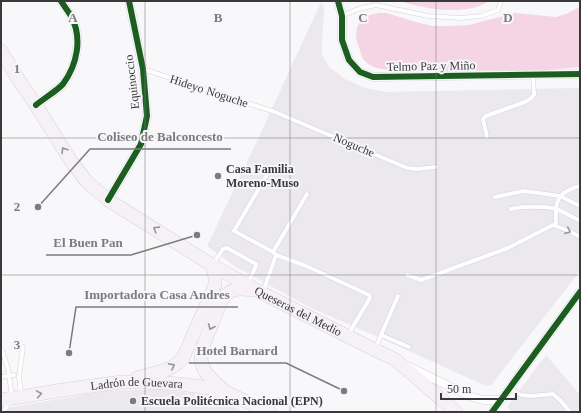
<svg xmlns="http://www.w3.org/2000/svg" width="581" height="413" font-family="Georgia,serif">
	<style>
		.built { fill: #ebe8ee }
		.green { fill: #f5d4e4 }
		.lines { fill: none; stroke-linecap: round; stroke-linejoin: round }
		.lane-casing { stroke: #d4d3d5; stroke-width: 5 }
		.street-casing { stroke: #d4d3d5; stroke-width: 9 }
		.primary-casing { stroke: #d5d4d5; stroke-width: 14 }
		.lane { stroke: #fefefe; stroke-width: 4 }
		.street { stroke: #fefefe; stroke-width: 8 }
		.primary { stroke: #f6f1f6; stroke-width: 13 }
		.cycleway-casing { stroke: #f7f6fa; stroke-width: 8 }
		.cycleway { stroke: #1b5e20; stroke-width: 6 }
		.oneway { stroke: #989598 }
		.oneway2 { stroke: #9c9c9c }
		.grid { fill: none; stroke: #7c7c7d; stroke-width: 1; stroke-opacity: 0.55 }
		.poi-dot { fill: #7c7c7d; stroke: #f7f6fa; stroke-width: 1.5 }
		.labels { text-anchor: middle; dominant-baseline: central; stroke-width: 4; stroke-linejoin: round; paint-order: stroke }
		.street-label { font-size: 12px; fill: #39393a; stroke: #f7f6fa }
		.poi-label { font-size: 12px; font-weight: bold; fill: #39393a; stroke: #f7f6fa; text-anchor: start }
		.grid-label { font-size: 13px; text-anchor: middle; font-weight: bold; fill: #7c7c7d; stroke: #f7f6fa; stroke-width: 4; stroke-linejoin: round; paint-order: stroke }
		.leader { fill: none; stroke: #7c7c7d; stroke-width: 1.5 }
		.callout-dot { fill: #7c7c7d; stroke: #f7f6fa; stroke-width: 1.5 }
		.callout-label { font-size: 13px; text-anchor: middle; font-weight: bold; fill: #7c7c7d; stroke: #f7f6fa; stroke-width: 4; stroke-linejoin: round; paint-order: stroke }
	</style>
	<rect width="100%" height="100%" fill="#f8f7f9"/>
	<g class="built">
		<path d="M321 2 323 5 324 10 322 42V56L330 68 345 79 364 88 387 92 580 88V271L491 385 486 386 376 336 311 308 236 267 207 246 258 139Z"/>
		<path d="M546 355 580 395V412H512L507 407Z"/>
		<path d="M157 389 207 395 244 412H1V409L105 391Z"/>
	</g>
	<g class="green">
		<path d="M399 1H488C478 11 449 11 436 9 424 8 411 4 399 1Z"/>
		<path d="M580 7V67L548 70 418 71 381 69 374 67 368 64 363 59 357 42 356 37 357 27 362 19 367 16 377 13H386L416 22 432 26H449L469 25 515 13 556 17 566 14Z"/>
	</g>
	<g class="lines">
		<defs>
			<g id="lane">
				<path d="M342 16 358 9 376 5 428 16 460 18 481 16 498 10 501 1"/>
				<path d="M143 69 275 112 407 168 418 169 436 167"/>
				<path d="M487 137 483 119 486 116 525 102 530 99 534 95 533 75"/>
				<path d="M271 168 234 231 273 252 276 255 304 265 369 295 370 298 352 328 349 335"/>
				<path d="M495 197 524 191 560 196 580 206"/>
				<path d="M511 209C523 206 545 206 556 209 565 212 572 217 580 221"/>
				<path d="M556 226C555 204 555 192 580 186"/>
				<path d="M273 252 307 194"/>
				<path d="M213 264 223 249 227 248 256 264V266L248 283"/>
				<path d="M407 275 421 280 508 248 553 225 569 231 580 237"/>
				<path d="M263 292 276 255"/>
				<path d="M398 296 381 335 409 347"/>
				<path d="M376 348 381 335"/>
				<path d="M2 350 8 369 12 396"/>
				<path d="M1 377 14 375"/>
				<path d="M509 388 521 395 531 396 553 394 561 401 570 412"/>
				<path d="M21 394 19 377 23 347"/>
				<path d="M3 412 10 402"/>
			</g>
			<g id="street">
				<path d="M338 1 342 16V40L349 60 360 72 373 77 580 74"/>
				<path d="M36 105C43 99 58 90 63 84 77 65 83 38 71 16 68 11 64 6 61 1"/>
				<path d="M108 200 141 144 147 116 143 69 129 1"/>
				<path d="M410 367 469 396 483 400H502"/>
				<path d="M492 412 580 292"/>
			</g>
			<g id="primary">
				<path id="s1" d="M1 51 20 82 36 105 69 158 86 181 108 200 212 265 256 290 349 337 396 360 456 412"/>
				<path d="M137 378C153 373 173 371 183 358L215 285V277L212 265"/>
				<path d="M225 391C193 366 198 358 212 324 216 315 219 303 225 295 234 287 242 289 254 290"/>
				<path id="s2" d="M1 400 69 389 122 382H145L180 384 209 388 227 393 270 412"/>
			</g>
		</defs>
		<use href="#lane" class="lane-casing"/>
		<use href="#street" class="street-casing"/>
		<use href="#primary" class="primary-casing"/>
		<use href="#lane" class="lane"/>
		<use href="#street" class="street"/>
		<use href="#primary" class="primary"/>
		<defs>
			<g id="cycleway">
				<path d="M338 1 342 16V40L349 60 360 72 373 77 580 74"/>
				<path d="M36 105C43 99 58 90 63 84 77 65 83 38 71 16 68 11 64 6 61 1"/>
				<path d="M108 200 141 144 147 116 143 69 129 1"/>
				<path d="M492 412 580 292"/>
			</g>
		</defs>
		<use href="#cycleway" class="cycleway-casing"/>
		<use href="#cycleway" class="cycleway"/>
	</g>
	<defs><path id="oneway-chevron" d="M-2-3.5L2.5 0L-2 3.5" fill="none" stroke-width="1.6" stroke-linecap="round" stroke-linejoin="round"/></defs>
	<g class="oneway">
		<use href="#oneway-chevron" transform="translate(64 150) rotate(-122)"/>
		<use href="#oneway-chevron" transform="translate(156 229) rotate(-148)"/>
		<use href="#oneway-chevron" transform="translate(211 327) rotate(113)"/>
		<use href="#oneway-chevron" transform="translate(172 366) rotate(-28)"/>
		<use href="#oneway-chevron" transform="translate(39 394) rotate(-10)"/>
	</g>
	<use class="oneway2" href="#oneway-chevron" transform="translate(568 231) rotate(24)"/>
	<path class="grid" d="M145 1V412M290 1V412M436 1V412M1 138H580M1 275H580"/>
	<g class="poi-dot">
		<circle cx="218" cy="176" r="4"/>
		<circle cx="133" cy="401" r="4"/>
	</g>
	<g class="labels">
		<g class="street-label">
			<text transform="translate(431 66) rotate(-1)">Telmo Paz y Miño</text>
			<text transform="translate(132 82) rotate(-97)">Equinoccio</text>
			<text transform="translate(209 91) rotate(18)">Hideyo Noguche</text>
			<text transform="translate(354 145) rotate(23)">Noguche</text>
			<text stroke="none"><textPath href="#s1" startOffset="405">Queseras del Medio</textPath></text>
			<text stroke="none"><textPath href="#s2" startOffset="137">Ladrón de Guevara</textPath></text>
		</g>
		<g class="poi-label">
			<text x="226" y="169">Casa Familia<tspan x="226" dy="14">Moreno-Muso</tspan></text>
			<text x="141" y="401">Escuela Politécnica Nacional (EPN)</text>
		</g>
	</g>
	<g class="grid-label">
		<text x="73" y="22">A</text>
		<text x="218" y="22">B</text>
		<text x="363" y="22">C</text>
		<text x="508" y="22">D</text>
		<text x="17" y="73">1</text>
		<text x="17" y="211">2</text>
		<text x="17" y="349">3</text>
	</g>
	<path class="leader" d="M38 207L90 149H231M197 235L131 255H46M69 353L76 307H238M344 391L286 363H189"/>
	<g class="callout-dot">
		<circle cx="38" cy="207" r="4"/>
		<circle cx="197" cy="235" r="4"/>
		<circle cx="69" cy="353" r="4"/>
		<circle cx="344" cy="391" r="4"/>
	</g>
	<g class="callout-label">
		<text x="160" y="141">Coliseo de Balconcesto</text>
		<text x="88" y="247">El Buen Pan</text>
		<text x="157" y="299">Importadora Casa Andres</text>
		<text x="237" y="355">Hotel Barnard</text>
	</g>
	<rect width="581" height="413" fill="none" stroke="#39393a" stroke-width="4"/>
	<path d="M441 393v6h75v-6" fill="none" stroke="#39393a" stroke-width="2"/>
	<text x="447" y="393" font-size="12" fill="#39393a" stroke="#f7f6fa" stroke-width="3" paint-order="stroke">50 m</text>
</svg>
